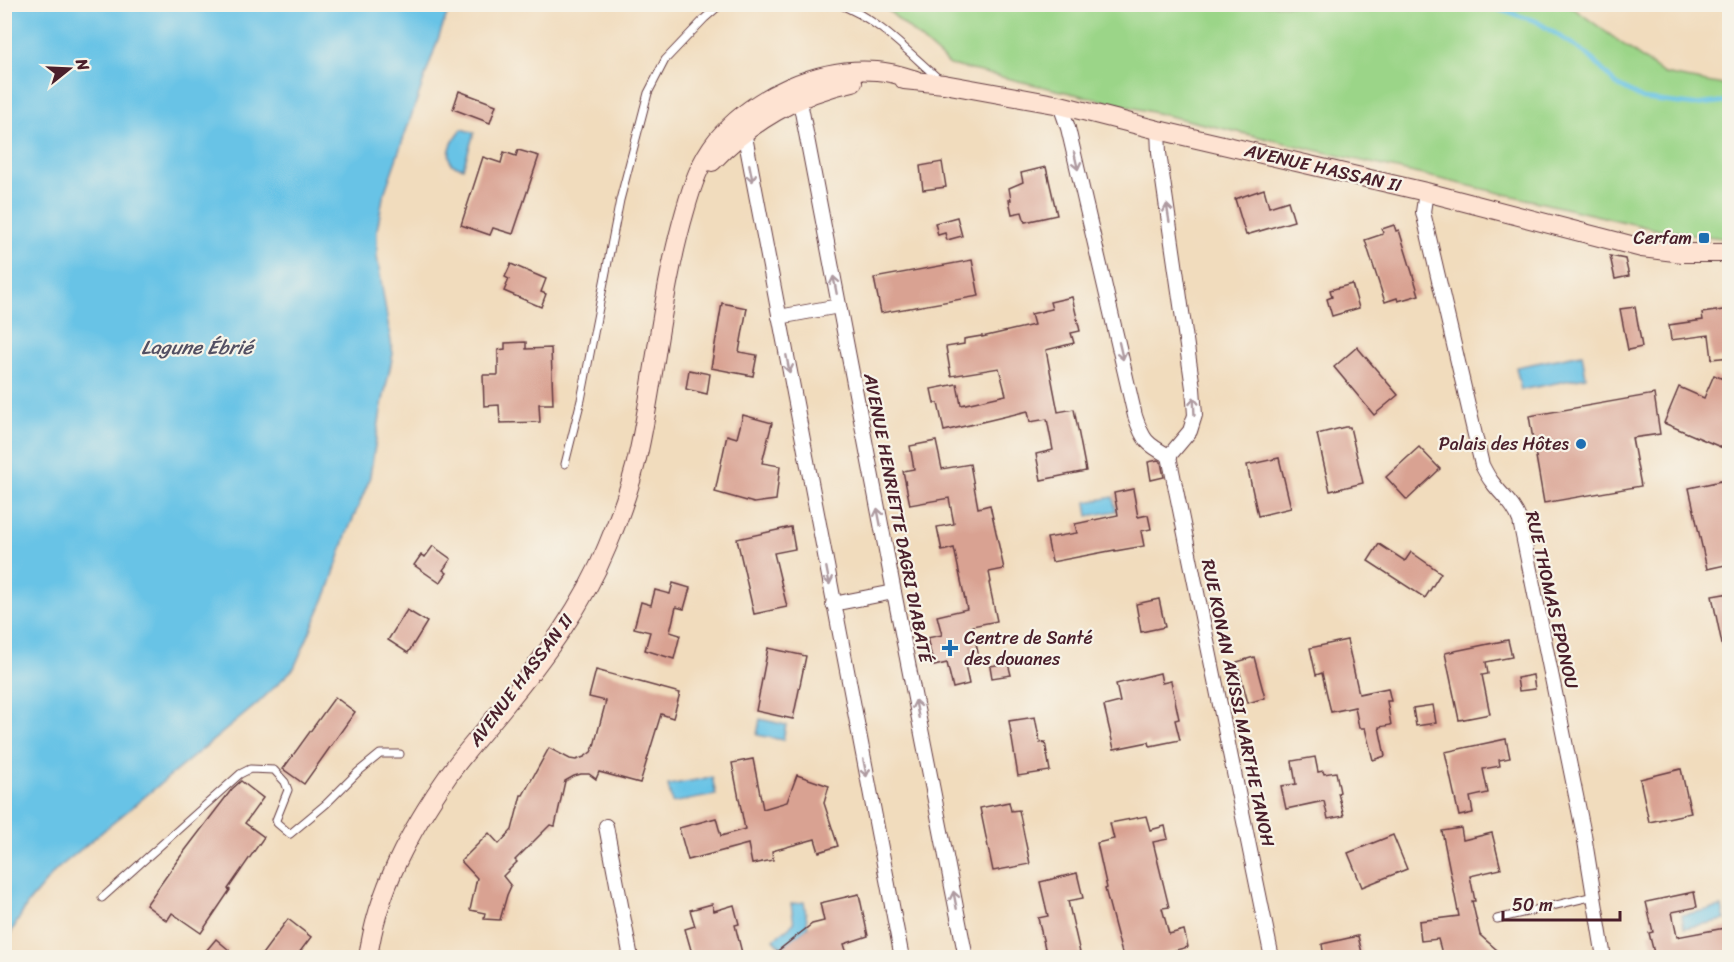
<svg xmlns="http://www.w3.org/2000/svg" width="1734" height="962" font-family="Sriracha,sans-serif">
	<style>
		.green { fill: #9bd588; stroke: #727a5a; stroke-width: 1.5 }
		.water { fill: #68c3e6; stroke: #597188; stroke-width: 1.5 }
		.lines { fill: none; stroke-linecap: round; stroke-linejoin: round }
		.stream { stroke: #68c3e6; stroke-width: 4.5 }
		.building { fill: #d9a292 }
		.lane-casing { stroke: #633b41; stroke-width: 9 }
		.street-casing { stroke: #633b41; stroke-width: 16 }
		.secondary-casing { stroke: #633b41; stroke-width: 20 }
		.lane { stroke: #fff; stroke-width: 7 }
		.street { stroke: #fff; stroke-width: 14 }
		.secondary { stroke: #fee3d2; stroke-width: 18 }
		.oneway { stroke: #ae9aa0 }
		.poi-dot { fill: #1f6fb2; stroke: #f7f3e8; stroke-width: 2 }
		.labels { text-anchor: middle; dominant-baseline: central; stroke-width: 4.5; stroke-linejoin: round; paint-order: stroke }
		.street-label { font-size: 18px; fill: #4a1f2b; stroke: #f7f3e8 }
		.poi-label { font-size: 18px; fill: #4a1f2b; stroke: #f7f3e8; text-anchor: end }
		.water-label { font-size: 20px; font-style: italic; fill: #535063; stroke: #f7f3e8 }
	</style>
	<rect width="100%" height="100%" fill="#f7f3e8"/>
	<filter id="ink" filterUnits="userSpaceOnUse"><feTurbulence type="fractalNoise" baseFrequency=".0167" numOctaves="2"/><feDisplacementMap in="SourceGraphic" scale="12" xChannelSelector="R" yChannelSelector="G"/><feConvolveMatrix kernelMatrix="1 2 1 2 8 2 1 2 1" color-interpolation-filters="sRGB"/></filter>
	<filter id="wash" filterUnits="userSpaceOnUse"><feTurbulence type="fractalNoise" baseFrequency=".008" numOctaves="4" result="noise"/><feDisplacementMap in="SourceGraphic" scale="24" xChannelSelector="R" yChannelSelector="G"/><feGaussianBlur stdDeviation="1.35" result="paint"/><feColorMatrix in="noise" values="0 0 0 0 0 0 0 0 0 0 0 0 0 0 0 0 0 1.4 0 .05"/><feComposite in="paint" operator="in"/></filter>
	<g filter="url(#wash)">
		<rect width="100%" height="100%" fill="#f1dcbd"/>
		<path class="green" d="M882 5H1569L1664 74 1729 86V239L1659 230 950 65Z"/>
		<g class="water">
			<path d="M5 4 451 5 443 25 383 197 377 230V256L393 354 382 405 369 481 347 533 328 591 294 668 257 704 56 870 28 903 5 943Z"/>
			<path d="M462 129 474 133 463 168 451 164C446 150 453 140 462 129Z"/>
			<path d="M1582 354 1586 377 1521 390 1516 367Z"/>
			<path d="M1113 497 1116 511 1088 516 1086 502Z"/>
			<path d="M760 719 786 725 783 740 757 735Z"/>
			<path d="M712 777 716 795 672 803 668 785Z"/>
			<path d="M804 902 808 927 782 948 774 939 794 923 791 904Z"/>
			<path d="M1722 907 1725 920 1684 928 1682 915Z"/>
		</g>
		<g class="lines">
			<path class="stream" d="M1481 4 1536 21 1587 54 1617 85 1643 99 1694 105 1730 101"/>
		</g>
		<g id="blocks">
			<g class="building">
				<path d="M459 91 496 105 490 123 453 109Z"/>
				<path d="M518 150 539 156 513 234 493 228 490 235 461 225 483 157 501 163 504 152 516 156Z"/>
				<path d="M942 162 946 187 923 190 920 166Z"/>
				<path d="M1046 167 1057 215 1025 222 1022 212 1012 214 1009 200H1011L1009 188 1023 182 1021 173Z"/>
				<path d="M1264 189 1269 207 1288 201 1294 221 1246 235 1235 199Z"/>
				<path d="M957 217 962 236 947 240 945 233 938 235 935 223Z"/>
				<path d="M1394 225 1396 231 1399 230 1419 295 1398 301 1397 298 1385 302 1365 240 1383 234 1382 229Z"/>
				<path d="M1610 256 1625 259 1629 276 1615 279Z"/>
				<path d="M972 260 979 296 881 313 874 278Z"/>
				<path d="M511 264 546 279 541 292 546 294 541 307 504 291 509 279 505 277Z"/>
				<path d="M1352 284 1359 308 1332 316 1327 299 1332 297 1330 290Z"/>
				<path d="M1072 297 1080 331 1071 333 1074 343 1046 350 1058 412 1074 409 1086 471 1041 480 1036 454 1053 450 1047 419 1030 422 1028 411 944 431 938 403H934L931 389 957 384 961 405 1006 395 999 368 951 376 946 347 964 344V339L982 336V337L1034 325 1031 314 1052 309 1050 302Z"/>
				<path d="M722 303 747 308 739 352 757 355 753 376 711 368Z"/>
				<path d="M1635 307 1642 347 1628 350 1620 309Z"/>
				<path d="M1730 309V357L1712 359 1709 335 1671 340 1669 325 1703 320 1702 313Z"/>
				<path d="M526 342V349L551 348 553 404H539L540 422 500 423 499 405 484 406 483 375H498V350L505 349V343Z"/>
				<path d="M1357 347 1398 395 1374 415 1334 367Z"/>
				<path d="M689 370 710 374 707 394 686 389Z"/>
				<path d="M1714 375 1730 382V451L1664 423 1679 387 1704 398Z"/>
				<path d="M1654 394 1660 434 1632 438 1641 486 1544 503 1529 416Z"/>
				<path d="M743 415 772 423 762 463 780 466 776 500 754 503 715 492 727 435 737 438Z"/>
				<path d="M1345 427H1350L1363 483 1330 491 1317 434Z"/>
				<path d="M936 441 942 469 970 464 978 508 990 505 1004 569 989 572 991 582 989 583 997 621 972 626 979 657 964 660 969 684 953 688 947 663 934 666 927 638 942 635 937 616 967 609 954 548 942 551 937 527 954 524 949 498 910 505 903 471 914 469 910 446Z"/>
				<path d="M1419 447 1440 469 1407 500 1386 477Z"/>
				<path d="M1279 458 1291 508 1258 516 1247 465Z"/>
				<path d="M1158 460 1161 462 1164 477 1151 480 1148 462Z"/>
				<path d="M1721 481 1730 518V564L1707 569 1689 488Z"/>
				<path d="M1133 489 1138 517 1148 515 1151 529 1141 531 1144 546 1115 551V550L1052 562 1047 538 1077 533 1075 524 1118 515 1114 493Z"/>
				<path d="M791 527 795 549 774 553 787 607 754 614 737 539Z"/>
				<path d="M1379 544 1405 561 1411 552 1441 573 1425 598 1368 561Z"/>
				<path d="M433 546 451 559 443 570 447 573 440 583 414 565 421 555 425 557Z"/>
				<path d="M673 583 690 588 684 609 676 607 670 632 680 635 674 659 645 650 650 632 634 628 641 602 651 605 655 590 670 594Z"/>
				<path d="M1730 593V653L1724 654 1712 596Z"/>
				<path d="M1159 599 1165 627 1141 632 1136 604Z"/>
				<path d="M407 610 427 622 408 653 388 640Z"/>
				<path d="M1347 640 1359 694 1388 688 1391 701H1387L1391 725 1379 727 1385 756 1373 760 1365 728H1359L1355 707 1331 712 1322 673 1316 675 1310 648Z"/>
				<path d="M1508 640 1512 657 1486 662 1488 674 1482 675 1490 714 1459 720 1445 653Z"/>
				<path d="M768 648 806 656 793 719 756 711Z"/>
				<path d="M1254 657 1265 698 1248 703 1237 662Z"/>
				<path d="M1008 663 1011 675 992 678 990 666Z"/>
				<path d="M596 670 680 693 673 718 661 714 640 783 599 772 596 779 589 774H581L574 776 565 781 555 826 550 825 515 860 517 862 503 876 511 886 507 895 500 920 484 919 485 913 470 910 477 878 461 861 489 833 499 844 512 830 521 795H523L549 748 570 759 576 760 584 757 591 752 594 746 606 701 589 697Z"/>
				<path d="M1160 673 1162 683 1171 681 1179 719 1175 720 1180 740 1150 746 1149 742 1114 749 1104 706 1120 702 1116 684Z"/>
				<path d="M1533 675 1535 689 1519 691 1517 678Z"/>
				<path d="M335 697 355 712 304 784 283 769Z"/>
				<path d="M1433 705 1436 723 1416 726 1413 708Z"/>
				<path d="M1035 717 1040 743 1045 742 1050 771 1018 776 1009 721Z"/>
				<path d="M1506 739 1510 758 1499 760 1500 766 1483 769 1488 793 1470 797 1473 813 1459 816 1445 752Z"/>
				<path d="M1315 757 1318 772 1323 771 1324 774 1336 772 1340 792 1338 793 1344 816 1328 819 1324 801 1286 809 1281 786 1296 784 1292 761Z"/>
				<path d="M753 759 763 809 787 802 797 775 829 786 824 803 838 846 819 852 815 839 772 851 773 860 752 864 748 844 688 860 679 828 716 818 721 836 745 829 732 763Z"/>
				<path d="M1681 769 1691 813 1649 822 1640 779Z"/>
				<path d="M241 781 263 798 245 823 264 837 228 889 230 890 201 933 172 913 167 921 146 905 177 861 232 789Z"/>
				<path d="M1009 802 1011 811 1019 810 1030 864 993 871 980 808Z"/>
				<path d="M1146 816 1150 830 1165 826 1168 839 1153 842 1169 907 1162 908 1169 934 1184 930 1188 947 1149 957 1147 952 1123 957 1105 889 1107 888 1097 843 1114 839 1110 823Z"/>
				<path d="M1461 828 1463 840 1492 833 1501 869 1470 876 1475 901H1472L1480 935 1505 957H1443L1438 939 1421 941 1419 921 1459 916 1442 831Z"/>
				<path d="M1393 835 1407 869 1362 887 1348 853Z"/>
				<path d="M1077 873 1083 898 1068 901 1081 957H1047L1038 918 1048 916 1040 882Z"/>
				<path d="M1694 892 1697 907 1672 912 1677 937 1730 927V957H1655L1649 933 1653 932 1646 902Z"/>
				<path d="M859 894 868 936 844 944 848 957H770L812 924 824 921 820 903Z"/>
				<path d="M712 904 714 911 734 905 739 924 735 925 743 957H693L685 929 695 926 690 910Z"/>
				<path d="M288 919 311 937 296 957H260Z"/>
				<path d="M1358 936 1363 957H1324L1322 944Z"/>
				<path d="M216 939 229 950 223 957H201Z"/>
			</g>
		</g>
	</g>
	<g filter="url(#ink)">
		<use href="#blocks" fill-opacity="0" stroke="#633b41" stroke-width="1.5"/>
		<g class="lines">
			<defs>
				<g id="lane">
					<path d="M838 4C877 18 908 52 939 79"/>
					<path d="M565 464 581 400 620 200 648 93 665 60 705 18 721 4"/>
					<path d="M102 898 240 774 250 769 274 770 285 782 288 790 276 820 277 823 290 834 326 804 358 772 380 754H400"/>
					<path d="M1497 919 1594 896"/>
				</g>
				<g id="street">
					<path d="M798 91 894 592 966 958"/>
					<path d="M1060 105 1068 128 1135 416C1143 440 1146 444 1169 456L1272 958"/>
					<path d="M743 126 902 958"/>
					<path d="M1158 130 1159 153 1193 388 1195 415 1190 431 1169 456"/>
					<path d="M1426 192 1423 212 1482 465C1485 471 1488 477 1492 482 1502 496 1514 504 1520 521L1584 835 1604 958"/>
					<path d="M779 317 839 306"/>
					<path d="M833 604 894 592"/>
					<path d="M606 826 631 958"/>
				</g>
				<g id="secondary">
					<path d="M904 80 944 84 1060 105 1158 130 1426 192 1642 248 1683 253H1730"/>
					<path d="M712 162C749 123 799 93 853 82"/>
					<path d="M368 958C377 890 411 829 450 773 466 751 486 729 503 708 543 659 583 606 607 547 620 516 632 483 639 450 656 371 662 290 685 211 692 186 700 161 717 140 754 96 819 66 877 71 891 72 903 76 916 80"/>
				</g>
			</defs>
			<use href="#lane" class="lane-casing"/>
			<use href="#street" class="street-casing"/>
			<use href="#secondary" class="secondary-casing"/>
			<use href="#lane" class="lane"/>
			<use href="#street" class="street"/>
			<use href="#secondary" class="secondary"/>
		</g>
		<defs><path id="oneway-shaft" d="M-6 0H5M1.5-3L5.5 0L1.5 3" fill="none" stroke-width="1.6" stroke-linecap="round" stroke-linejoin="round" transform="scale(1.5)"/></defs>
		<g class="oneway">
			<use href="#oneway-shaft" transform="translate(1076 161) rotate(77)"/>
			<use href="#oneway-shaft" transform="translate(751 173) rotate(79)"/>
			<use href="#oneway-shaft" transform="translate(1168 213) rotate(-99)"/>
			<use href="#oneway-shaft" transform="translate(835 285) rotate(-101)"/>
			<use href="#oneway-shaft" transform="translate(1121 351) rotate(77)"/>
			<use href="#oneway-shaft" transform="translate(788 364) rotate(79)"/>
			<use href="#oneway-shaft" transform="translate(1194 406) rotate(-93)"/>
			<use href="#oneway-shaft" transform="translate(879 517) rotate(-101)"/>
			<use href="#oneway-shaft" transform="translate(828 576) rotate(79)"/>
			<use href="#oneway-shaft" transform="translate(917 709) rotate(-101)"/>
			<use href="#oneway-shaft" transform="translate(865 768) rotate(79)"/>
			<use href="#oneway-shaft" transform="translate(955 900) rotate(-101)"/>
		</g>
	</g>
	<g class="poi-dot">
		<rect x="1698" y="232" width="12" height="12" rx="3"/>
		<circle cx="1581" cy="444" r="6"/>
		<path d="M947 639h6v6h6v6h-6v6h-6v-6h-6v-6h6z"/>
	</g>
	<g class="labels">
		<g class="street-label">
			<text transform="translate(1323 168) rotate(13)">AVENUE HASSAN II</text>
			<text transform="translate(898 518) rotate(79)">AVENUE HENRIETTE DAGRI DIABATÉ</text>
			<text transform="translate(1552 600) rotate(77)">RUE THOMAS EPONOU</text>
			<text transform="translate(521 680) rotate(-53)">AVENUE HASSAN II</text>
			<text transform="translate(1238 703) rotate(78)">RUE KONAN AKISSI MARTHE TANOH</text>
		</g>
		<g class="poi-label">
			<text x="1692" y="238">Cerfam</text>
			<text x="1569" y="444">Palais des Hôtes</text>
			<text x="964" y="638" text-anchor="start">Centre de Santé<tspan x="964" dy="21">des douanes</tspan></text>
		</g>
		<g class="water-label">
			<text x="197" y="347">Lagune Ébrié</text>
		</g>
	</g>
	<rect width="1734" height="962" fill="none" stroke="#f7f3e8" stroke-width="24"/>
	<g transform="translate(69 69) rotate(72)" stroke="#f7f3e8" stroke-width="4.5" paint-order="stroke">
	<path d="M0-4.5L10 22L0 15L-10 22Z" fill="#4a1f2b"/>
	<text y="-9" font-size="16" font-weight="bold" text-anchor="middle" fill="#4a1f2b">N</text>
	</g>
	<path d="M1503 911v9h117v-9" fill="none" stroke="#4a1f2b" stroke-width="3"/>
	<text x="1512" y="911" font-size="18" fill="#4a1f2b" stroke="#f7f3e8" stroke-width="4.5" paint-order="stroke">50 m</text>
</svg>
